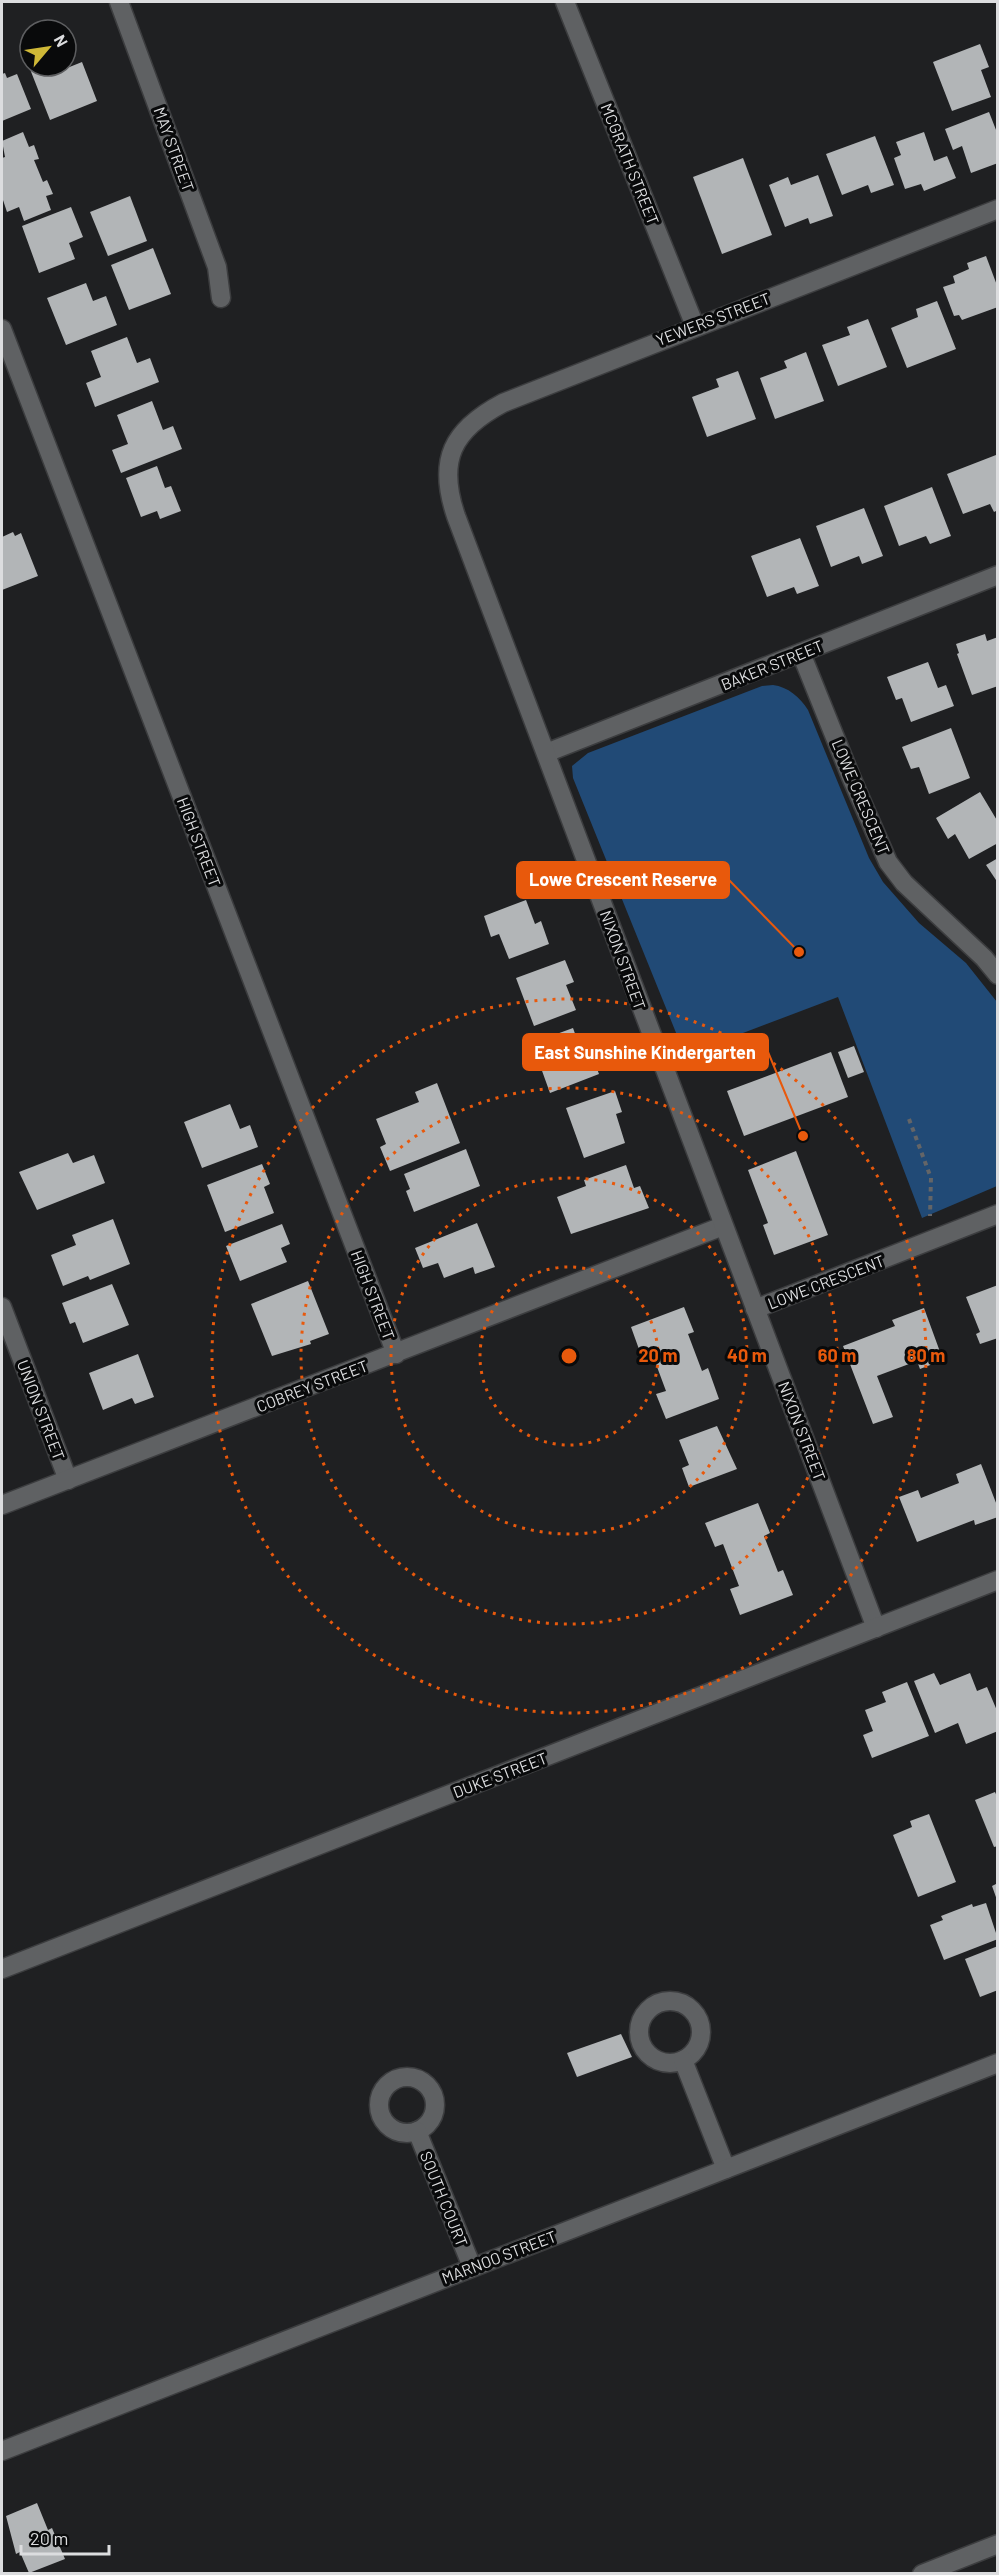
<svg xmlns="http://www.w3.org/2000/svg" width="999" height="2575" viewBox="0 0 999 2575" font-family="Barlow,sans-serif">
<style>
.green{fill:#214a76}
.building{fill:#b2b5b7}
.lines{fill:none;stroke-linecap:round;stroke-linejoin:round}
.minor-casing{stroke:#3c3d3f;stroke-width:21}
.tertiary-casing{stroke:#3c3d3f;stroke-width:21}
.path{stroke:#646567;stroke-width:4;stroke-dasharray:4.5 4.5;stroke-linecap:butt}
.minor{stroke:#5f6163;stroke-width:18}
.tertiary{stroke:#5f6163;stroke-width:18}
.ring{fill:none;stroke:#e8590c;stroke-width:3;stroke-dasharray:3 6}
.labels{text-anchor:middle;stroke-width:6;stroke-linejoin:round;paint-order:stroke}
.street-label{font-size:16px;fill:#dcdddf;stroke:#090a0b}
.centre{fill:#e8590c;stroke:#090a0b;stroke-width:3}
.ring-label{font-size:18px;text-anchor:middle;font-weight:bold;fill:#e8590c;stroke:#090a0b;stroke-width:6;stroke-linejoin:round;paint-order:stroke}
.leader{fill:none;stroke:#e8590c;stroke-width:2}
.callout-dot{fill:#e8590c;stroke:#090a0b;stroke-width:2}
.callout{fill:#e8590c;stroke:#e8590c;stroke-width:2}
.callout-label{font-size:18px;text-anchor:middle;font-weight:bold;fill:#fff}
</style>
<rect width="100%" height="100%" fill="#1f2022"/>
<path class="green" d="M773,685c15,2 27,12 35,25l61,148 14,24 36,41 47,40 31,39v184l-75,32 -84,-221 -153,58 -112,-277 -1,-12 16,-13 174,-67z"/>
<g class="building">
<polygon points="980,44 989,67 981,70 991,97 952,111 933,62"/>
<polygon points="82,62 97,101 50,120 28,64 30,63 30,66 55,66 57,72"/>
<polygon points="5,73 7,78 17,74 31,109 2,121 2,74"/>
<polygon points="989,112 998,135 998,163 971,173 962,146 953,150 945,129"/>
<polygon points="23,132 29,147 34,145 39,159 34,160 43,182 47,180 53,194 46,196 51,210 24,221 19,207 7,212 2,197 2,158 5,157 2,141"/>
<polygon points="924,132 934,161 947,156 956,178 924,191 921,184 905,189 894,158 901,155 896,142"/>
<polygon points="875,136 894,185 871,193 868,185 842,195 826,154"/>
<polygon points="743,158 772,235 722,254 693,177"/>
<polygon points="818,175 833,216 810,224 808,218 785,227 769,185 788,177 791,185"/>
<polygon points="130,196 147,241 108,256 90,212"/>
<polygon points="71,207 83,237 69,243 75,259 39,273 22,226"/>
<polygon points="153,248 171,294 129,310 111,265"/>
<polygon points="986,256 998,288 998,307 962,320 959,315 954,316 943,287 955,283 953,276 969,269 967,263"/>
<polygon points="86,283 93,301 106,296 117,325 66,345 47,298"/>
<polygon points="937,301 956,349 907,368 891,328 918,317 916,309"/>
<polygon points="868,319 887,367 838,386 822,345 850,335 847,327"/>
<polygon points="127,337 137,363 150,358 159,382 95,407 86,383 101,377 91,351"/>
<polygon points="806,352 824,401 775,419 760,378 787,368 784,361"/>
<polygon points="738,371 756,419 707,437 692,397 719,387 716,379"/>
<polygon points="152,401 163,430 173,426 182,449 121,473 112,450 128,444 117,415"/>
<polygon points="996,455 998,510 994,512 990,504 963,514 947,474"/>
<polygon points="157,466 165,488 171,486 181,511 160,519 157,511 141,517 126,478"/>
<polygon points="932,487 951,536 930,544 926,536 899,546 884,506"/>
<polygon points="864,508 883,556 862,564 859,556 831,567 816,526"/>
<polygon points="13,532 15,536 21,533 38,576 2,590 2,537"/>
<polygon points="800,538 819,586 797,594 794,587 767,597 751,556"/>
<polygon points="985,634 987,641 998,637 998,686 972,695 957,654 959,653 956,644"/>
<polygon points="928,662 938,688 946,685 954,706 911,722 902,698 896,700 887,677"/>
<polygon points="951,728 970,778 929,794 919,767 911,769 902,747"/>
<polygon points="980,792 998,822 998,843 969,859 955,834 948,839 936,818"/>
<polygon points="998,858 998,883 986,865"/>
<polygon points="526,900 535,924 541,921 549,944 509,959 499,934 491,937 484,916"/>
<polygon points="565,960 574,982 566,985 576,1010 534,1026 516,978"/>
<polygon points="573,1028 583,1056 591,1053 599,1074 550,1093 532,1043"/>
<polygon points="854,1046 864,1072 848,1078 838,1052"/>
<polygon points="831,1052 848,1097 744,1136 727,1091"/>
<polygon points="437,1083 460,1143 390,1171 380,1147 386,1144 376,1119 419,1102 415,1092"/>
<polygon points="615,1091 622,1112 616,1114 625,1143 584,1158 566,1108"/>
<polygon points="230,1104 240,1129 250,1125 258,1147 202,1168 184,1122"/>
<polygon points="466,1149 480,1186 414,1212 406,1191 410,1189 404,1174"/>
<polygon points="796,1151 828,1235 774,1255 763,1225 768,1223 748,1170"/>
<polygon points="68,1153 73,1163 94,1155 105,1183 37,1210 19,1172"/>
<polygon points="262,1164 270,1184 264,1187 274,1213 225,1232 207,1185"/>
<polygon points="626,1165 634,1188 640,1186 649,1208 571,1234 557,1197 586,1186 584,1180"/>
<polygon points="113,1219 130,1264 90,1280 88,1276 63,1286 51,1255 76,1245 72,1235"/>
<polygon points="477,1223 495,1267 475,1274 473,1267 444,1278 438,1263 423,1268 415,1248"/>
<polygon points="282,1224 290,1244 281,1248 287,1262 240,1281 226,1246"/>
<polygon points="308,1281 329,1334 310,1341 311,1344 272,1356 251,1304"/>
<polygon points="112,1284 129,1325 83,1343 75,1322 70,1324 62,1303"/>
<polygon points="998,1285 998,1338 980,1344 976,1334 980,1332 966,1297"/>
<polygon points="684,1307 694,1332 688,1334 702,1371 708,1368 719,1399 666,1419 656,1394 666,1391 650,1348 640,1352 631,1327"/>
<polygon points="924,1308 943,1360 920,1369 917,1361 877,1376 893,1417 873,1424 843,1346 895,1326 892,1320"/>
<polygon points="138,1354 154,1397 135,1404 132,1398 103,1410 89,1373"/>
<polygon points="717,1426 737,1469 689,1487 682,1468 689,1465 679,1440"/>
<polygon points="981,1464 998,1508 998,1517 975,1525 974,1520 917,1542 899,1497 918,1490 921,1498 959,1483 956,1474"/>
<polygon points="758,1503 770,1533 764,1536 778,1572 783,1570 793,1595 740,1615 730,1589 739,1586 723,1544 715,1547 705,1523"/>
<polygon points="934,1673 940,1685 970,1673 977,1691 987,1687 998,1713 998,1731 966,1744 958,1723 935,1733 914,1681"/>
<polygon points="907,1682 929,1736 872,1758 863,1735 873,1731 865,1710 886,1702 882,1692"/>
<polygon points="995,1792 998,1799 998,1846 994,1847 975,1800"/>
<polygon points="929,1814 956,1882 918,1897 893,1835 912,1827 910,1821"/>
<polygon points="998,1883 998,1900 997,1900 992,1886"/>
<polygon points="986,1903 998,1939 944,1960 930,1925 943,1920 941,1916 972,1904 973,1907"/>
<polygon points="998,1946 998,1990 980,1997 965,1959"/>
<polygon points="621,2034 632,2057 577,2077 567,2053"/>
<polygon points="37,2503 48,2530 52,2528 65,2559 29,2573 20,2552 16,2554 6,2516"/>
</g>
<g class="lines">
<defs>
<g id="minor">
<polyline points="119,2 217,267 221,298"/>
<polyline points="565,2 695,326"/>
<polyline points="2,329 396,1354"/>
<polyline points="801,653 851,777 888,862 904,883 984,958 998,975"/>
<polyline points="546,753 998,575"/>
<polyline points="2,1307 68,1480"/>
<polyline points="755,1309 998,1214"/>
<polyline points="2,1505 723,1226"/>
<path d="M876,1628l-420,-1112c-19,-56 -4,-86 47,-113l495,-194"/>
<circle cx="670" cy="2032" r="31"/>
<polyline points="683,2060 726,2169"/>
<circle cx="407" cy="2105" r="28"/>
<polyline points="417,2131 472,2267"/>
<polyline points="2,2451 998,2063"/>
<polyline points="922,2574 998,2544"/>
</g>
<polyline id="tertiary" points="2,1969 998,1580"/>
</defs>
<use href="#minor" class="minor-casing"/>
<use href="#tertiary" class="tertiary-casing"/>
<polyline class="path" points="909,1119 931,1178 930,1216"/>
<use href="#minor" class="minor"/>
<use href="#tertiary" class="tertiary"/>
</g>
<g class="ring">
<circle cx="569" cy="1356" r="89"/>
<circle cx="569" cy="1356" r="178"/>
<circle cx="569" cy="1356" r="268"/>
<circle cx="569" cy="1356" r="357"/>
</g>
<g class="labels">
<g class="street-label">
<text transform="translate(174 149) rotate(70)" y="6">MAY STREET</text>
<text transform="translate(630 164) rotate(68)" y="6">MCGRATH STREET</text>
<text transform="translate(713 319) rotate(-21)" y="6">YEWERS STREET</text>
<text transform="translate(772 665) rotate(-22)" y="6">BAKER STREET</text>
<text transform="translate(861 797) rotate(67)" y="6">LOWE CRESCENT</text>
<text transform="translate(199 842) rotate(69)" y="6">HIGH STREET</text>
<text transform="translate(623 960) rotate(70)" y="6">NIXON STREET</text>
<text transform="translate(826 1282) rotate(-21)" y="6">LOWE CRESCENT</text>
<text transform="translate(373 1295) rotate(69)" y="6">HIGH STREET</text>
<text transform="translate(312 1386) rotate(-21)" y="6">COBREY STREET</text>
<text transform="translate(41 1410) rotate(69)" y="6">UNION STREET</text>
<text transform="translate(802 1431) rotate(69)" y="6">NIXON STREET</text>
<text transform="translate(500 1775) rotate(-21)" y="6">DUKE STREET</text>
<text transform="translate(444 2199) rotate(68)" y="6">SOUTH COURT</text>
<text transform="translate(499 2257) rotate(-21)" y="6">MARNOO STREET</text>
</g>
</g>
<circle cx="569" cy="1356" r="9" class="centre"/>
<g class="ring-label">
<text x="658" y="1362">20 m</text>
<text x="747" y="1362">40 m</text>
<text x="837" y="1362">60 m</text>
<text x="926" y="1362">80 m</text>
</g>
<path class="leader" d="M799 952L729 880M803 1136L768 1052"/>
<g class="callout-dot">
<circle cx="799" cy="952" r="6"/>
<circle cx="803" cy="1136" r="6"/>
</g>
<g class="callout">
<rect x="517" y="862" width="212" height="36" rx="6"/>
<rect x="523" y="1034" width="245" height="36" rx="6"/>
</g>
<g class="callout-label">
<text x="623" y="886">Lowe Crescent Reserve</text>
<text x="645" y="1059">East Sunshine Kindergarten</text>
</g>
<rect width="999" height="2575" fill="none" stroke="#dcdddf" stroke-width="6"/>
<g transform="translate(48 48) rotate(61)"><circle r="28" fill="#090a0b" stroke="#5d5e60" stroke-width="1.5"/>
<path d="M0-4.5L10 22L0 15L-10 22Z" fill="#cfb837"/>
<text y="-9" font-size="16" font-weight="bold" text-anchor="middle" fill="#dcdddf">N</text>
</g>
<path d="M21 2545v9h88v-9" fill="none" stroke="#dcdddf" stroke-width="3"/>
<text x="30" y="2545" font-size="18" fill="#dcdddf" stroke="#090a0b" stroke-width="4.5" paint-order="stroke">20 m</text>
</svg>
